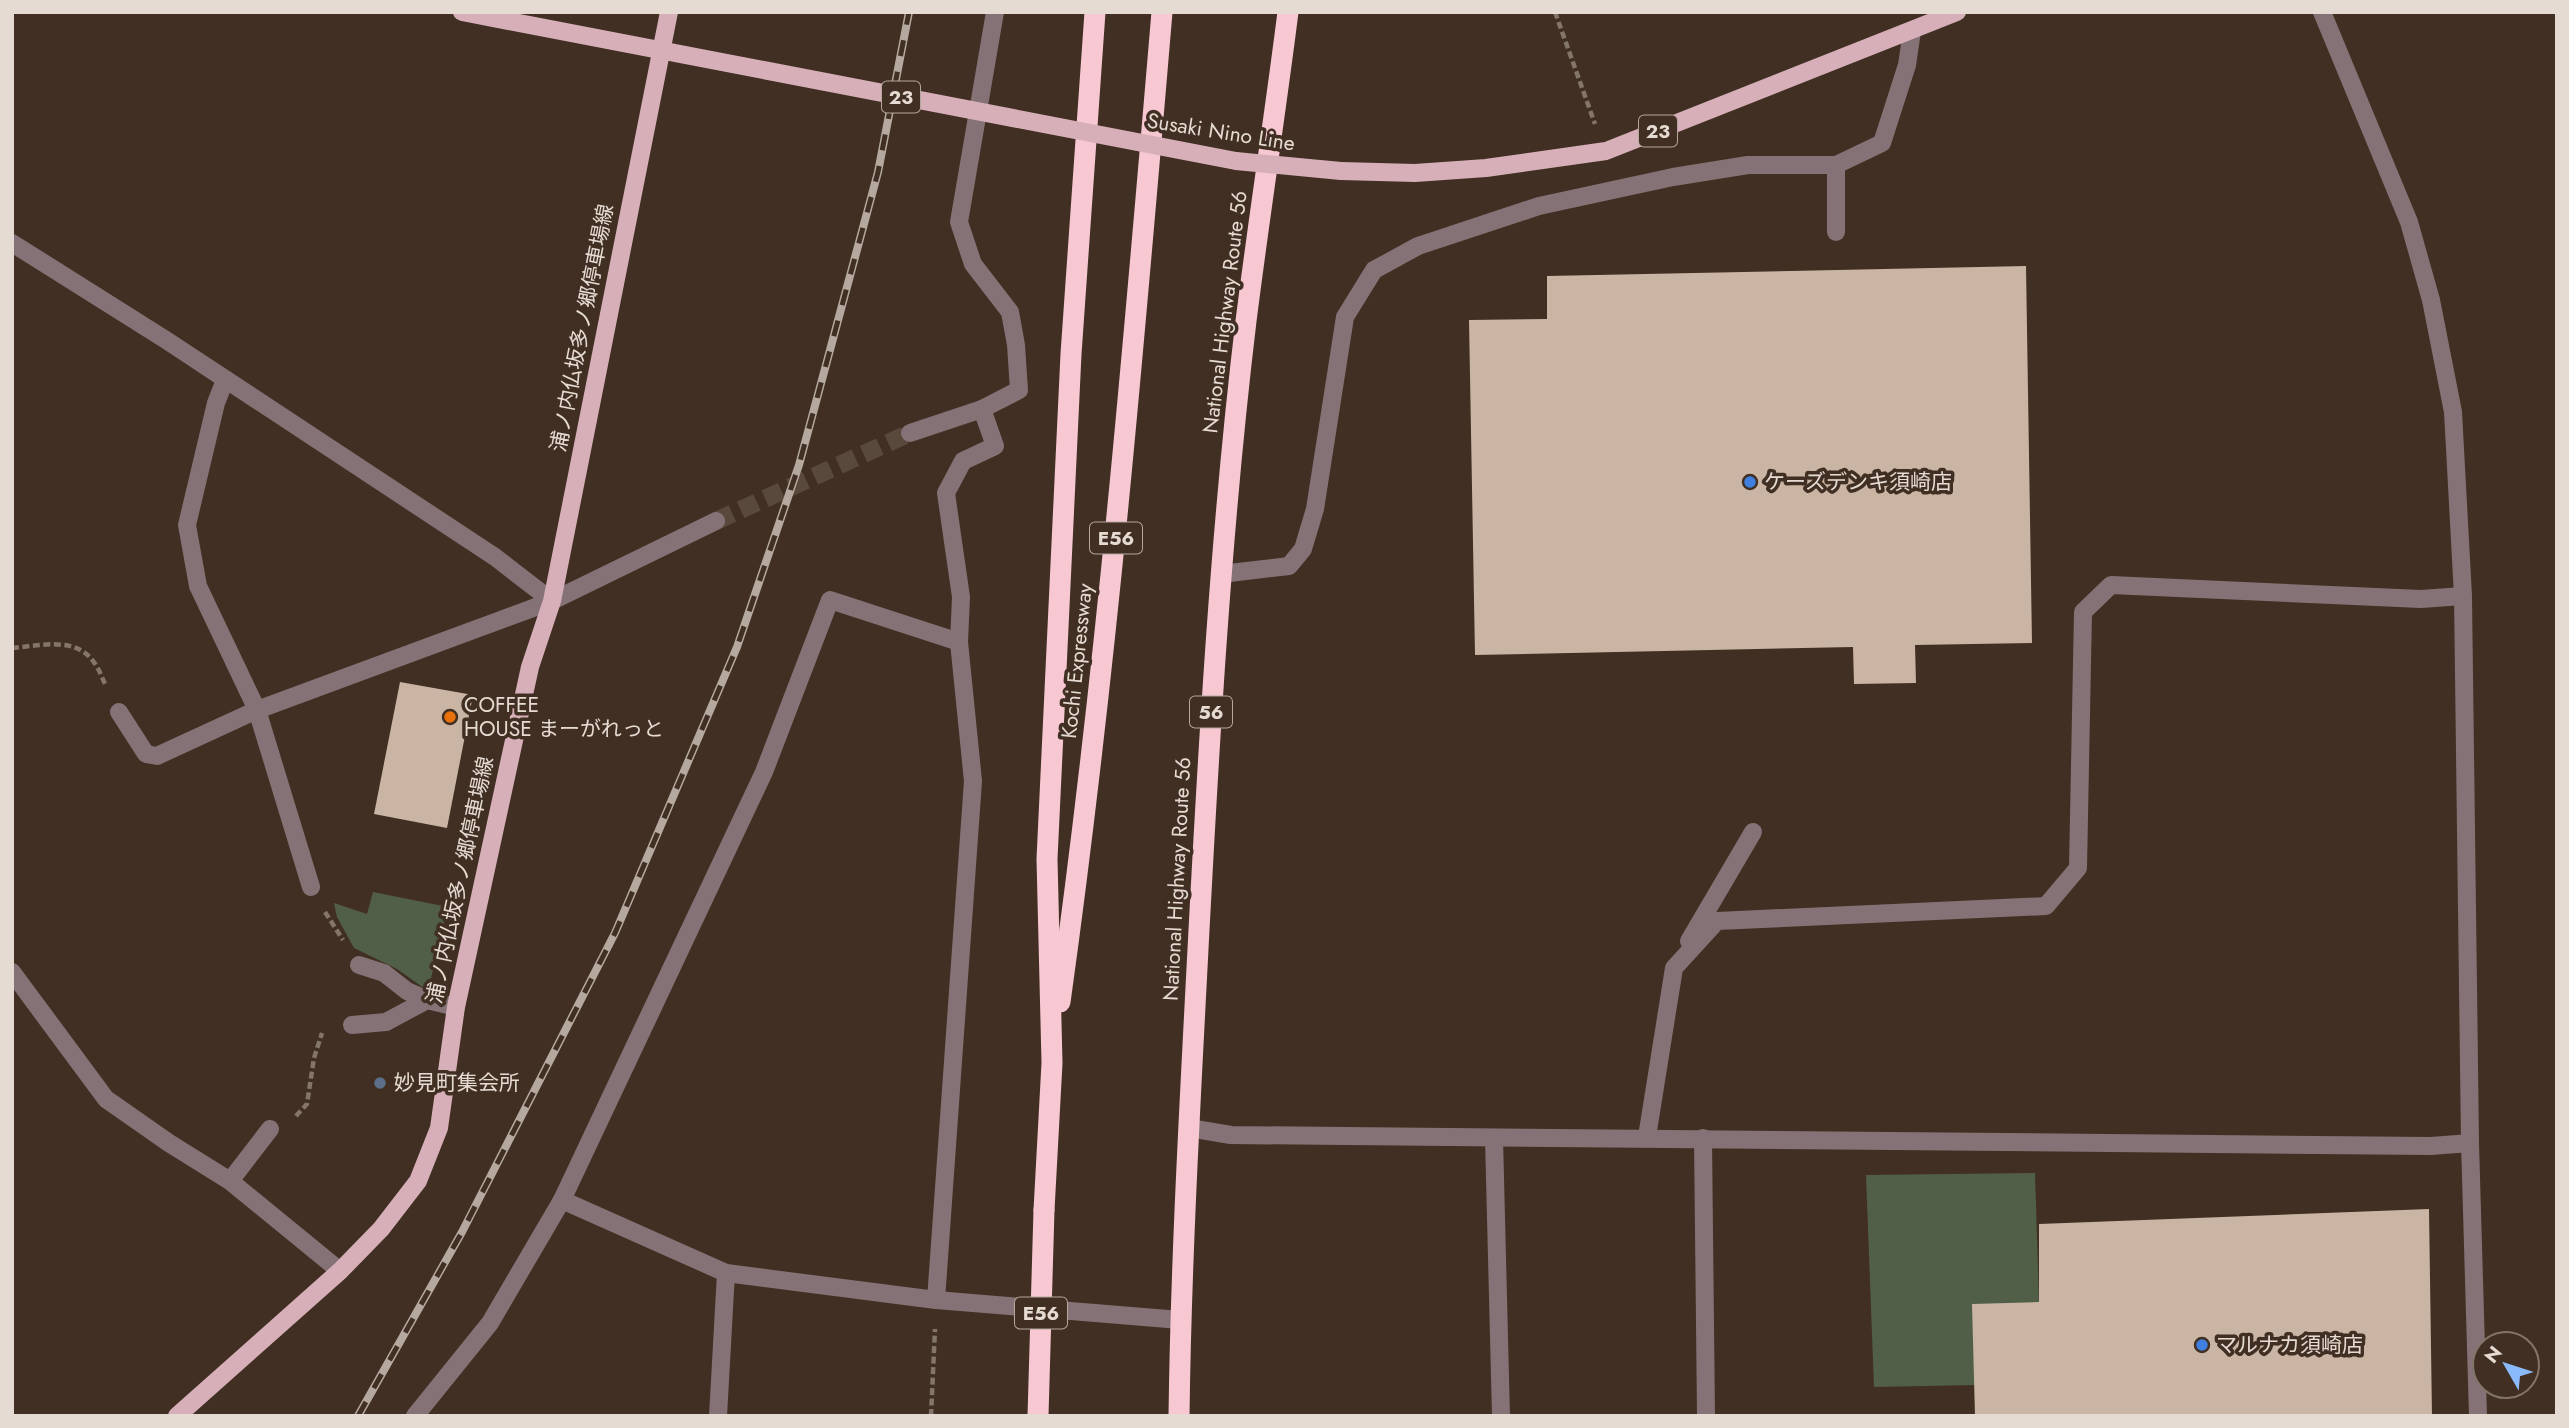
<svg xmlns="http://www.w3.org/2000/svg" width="2569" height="1428" viewBox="0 0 2569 1428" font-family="Jost,'Noto Sans JP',sans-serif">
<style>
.green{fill:#525f48}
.building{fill:#cab5a4}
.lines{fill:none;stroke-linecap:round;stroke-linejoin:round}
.minor-tunnel{stroke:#59493d;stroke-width:18;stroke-dasharray:18 9;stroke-linecap:butt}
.path{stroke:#84756a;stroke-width:4.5;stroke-dasharray:7 3.5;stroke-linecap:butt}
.minor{stroke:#857276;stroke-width:18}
.major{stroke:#d7afb8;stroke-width:18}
.highway{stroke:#f7c7d2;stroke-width:21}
.rail-casing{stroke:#b5a99f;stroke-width:8}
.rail{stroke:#402f22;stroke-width:5;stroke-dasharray:16;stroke-linecap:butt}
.major-bridge{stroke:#d7afb8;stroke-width:18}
.highway-bridge{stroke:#f7c7d2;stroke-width:21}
.shop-dot{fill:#3f7fe0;stroke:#402f22;stroke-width:2.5}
.food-dot{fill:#e8710a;stroke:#402f22;stroke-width:2.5}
.service-dot{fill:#5c6f8a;stroke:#402f22;stroke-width:2.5}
.labels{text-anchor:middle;stroke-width:7;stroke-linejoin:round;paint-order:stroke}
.shield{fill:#402f22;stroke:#b4a79e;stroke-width:2}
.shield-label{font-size:19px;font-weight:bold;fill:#e6dbd3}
.street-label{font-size:21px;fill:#e6dbd3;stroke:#402f22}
.poi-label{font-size:21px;fill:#e6dbd3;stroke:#402f22;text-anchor:start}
</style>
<rect width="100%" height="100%" fill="#402f22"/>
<g class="green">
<polygon points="373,892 448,907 428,991 397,969 354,948 337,917 334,903 367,914"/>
<polygon points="2035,1173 2039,1302 1975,1385 1874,1387 1866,1175"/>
</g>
<g class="building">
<polygon points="2026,266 2032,643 1915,645 1916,683 1854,684 1853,647 1475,655 1469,320 1547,319 1547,276"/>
<polygon points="400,682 473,695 447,828 374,814"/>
<polygon points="2429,1209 2432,1416 1975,1416 1972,1304 2039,1302 2039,1224"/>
</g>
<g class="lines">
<polyline class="minor-tunnel" points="716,521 910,433"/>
<g class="path">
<polyline points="1555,12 1595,124"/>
<path d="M12,648c26,-2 63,-12 81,13 6,7 9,17 13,25"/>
<polyline points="325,912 343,940"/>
<polyline points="296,1116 307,1104 314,1058 322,1033"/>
<polyline points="931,1416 935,1329"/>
</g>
<g class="minor">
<polyline points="2322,12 2409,222 2431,300 2453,412 2463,596 2470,1143 2478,1416"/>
<polyline points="1836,232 1836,165"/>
<polyline points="12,243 166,340 495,557 552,601"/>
<polyline points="225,380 216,403 187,525 198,586 257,710 552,601 716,521"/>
<polyline points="982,409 1019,390 1016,345 1010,312 973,264 959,222 995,12"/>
<polyline points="910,433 982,409 995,446 963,461 946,493 961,597 959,642 973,781 936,1300"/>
<polyline points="1221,574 1289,566 1303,549 1315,509 1345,317 1374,270 1418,246 1539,206 1673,177 1748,165 1836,165 1882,143 1907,65 1912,31"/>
<polyline points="119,712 146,754 157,756 257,710 311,887"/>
<polyline points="1689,941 1753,832"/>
<polyline points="359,965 384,973 407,991 427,1000"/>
<polyline points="12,972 106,1099 169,1143 230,1181 340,1271"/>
<polyline points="352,1025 386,1022 427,1000 456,1007"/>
<polyline points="1189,1128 1231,1135 2431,1146 2470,1143"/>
<polyline points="1647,1137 1674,968 1717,921 2046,906 2078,868 2083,612 2111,585 2421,599 2463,596"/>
<polyline points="1494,1138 1501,1416"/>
<polyline points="1703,1138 1706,1416"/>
<polyline points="230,1181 270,1129"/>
<polyline points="562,1200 726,1273 936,1300 1180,1320"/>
<polyline points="415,1416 490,1323 562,1200 764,772 830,600 959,642"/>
<polyline points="718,1416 726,1273"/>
</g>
<g class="major">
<polyline points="1341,171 1415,173 1486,168 1606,151 1957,12"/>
<polyline points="177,1416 340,1271 381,1229 418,1181 439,1128 456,1007 530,667 552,601 669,12"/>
</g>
<g class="highway">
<path d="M1060,1002c46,-329 74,-659 102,-990"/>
<polyline points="1044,1210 1052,1063 1047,859 1071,354 1095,12"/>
<path d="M1179,1416c2,-156 11,-312 19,-467 11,-210 23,-420 48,-628 13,-103 29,-206 42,-309"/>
</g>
<defs>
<polyline id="rail" points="358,1416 462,1232 615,933 737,647 799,465 878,172 909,12"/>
</defs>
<use href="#rail" class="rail-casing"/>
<use href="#rail" class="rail"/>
<polyline class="major-bridge" points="462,12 1236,161 1341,171"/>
<polyline class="highway-bridge" points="1038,1416 1044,1210"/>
</g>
<g class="shop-dot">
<circle cx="1750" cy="482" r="7"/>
<circle cx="2202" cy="1345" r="7"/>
</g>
<circle class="food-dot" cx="450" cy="717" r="7"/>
<circle class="service-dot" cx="380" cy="1083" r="7"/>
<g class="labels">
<g class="shield">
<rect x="882" y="81.5" width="38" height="31" rx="5"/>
<rect x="1639" y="115.5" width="38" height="31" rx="5"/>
<rect x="1090" y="522.5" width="52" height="31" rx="5"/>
<rect x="1190" y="696.5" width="42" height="31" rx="5"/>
<rect x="1015" y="1297.5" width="52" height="31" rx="5"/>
</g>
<g class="shield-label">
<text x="901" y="104">23</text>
<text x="1658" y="138">23</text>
<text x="1116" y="545">E56</text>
<text x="1211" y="719">56</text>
<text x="1041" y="1320">E56</text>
</g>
<g class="street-label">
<text transform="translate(1221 132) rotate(9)" y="7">Susaki Nino Line</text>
<text transform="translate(1225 312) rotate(-83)" y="7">National Highway Route 56</text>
<text transform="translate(582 328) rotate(-79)" y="7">浦ノ内仏坂多ノ郷停車場線</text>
<text transform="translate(1077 661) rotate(-84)" y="7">Kochi Expressway</text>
<text transform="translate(1177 879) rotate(-87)" y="7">National Highway Route 56</text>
<text transform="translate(460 880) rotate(-78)" y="7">浦ノ内仏坂多ノ郷停車場線</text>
</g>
<g class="poi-label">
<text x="1764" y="489">ケーズデンキ須崎店</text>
<text x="464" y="712">COFFEE<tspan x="464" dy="24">HOUSE まーがれっと</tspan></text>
<text x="394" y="1090">妙見町集会所</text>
<text x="2216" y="1352">マルナカ須崎店</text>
</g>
</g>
<rect width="2569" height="1428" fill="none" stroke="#e6dbd3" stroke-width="28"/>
<g transform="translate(2506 1365) rotate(309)"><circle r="33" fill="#402f22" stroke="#827469" stroke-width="2"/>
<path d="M0-5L12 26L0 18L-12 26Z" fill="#8bbafc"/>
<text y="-10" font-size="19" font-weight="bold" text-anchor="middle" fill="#e6dbd3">N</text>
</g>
</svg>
